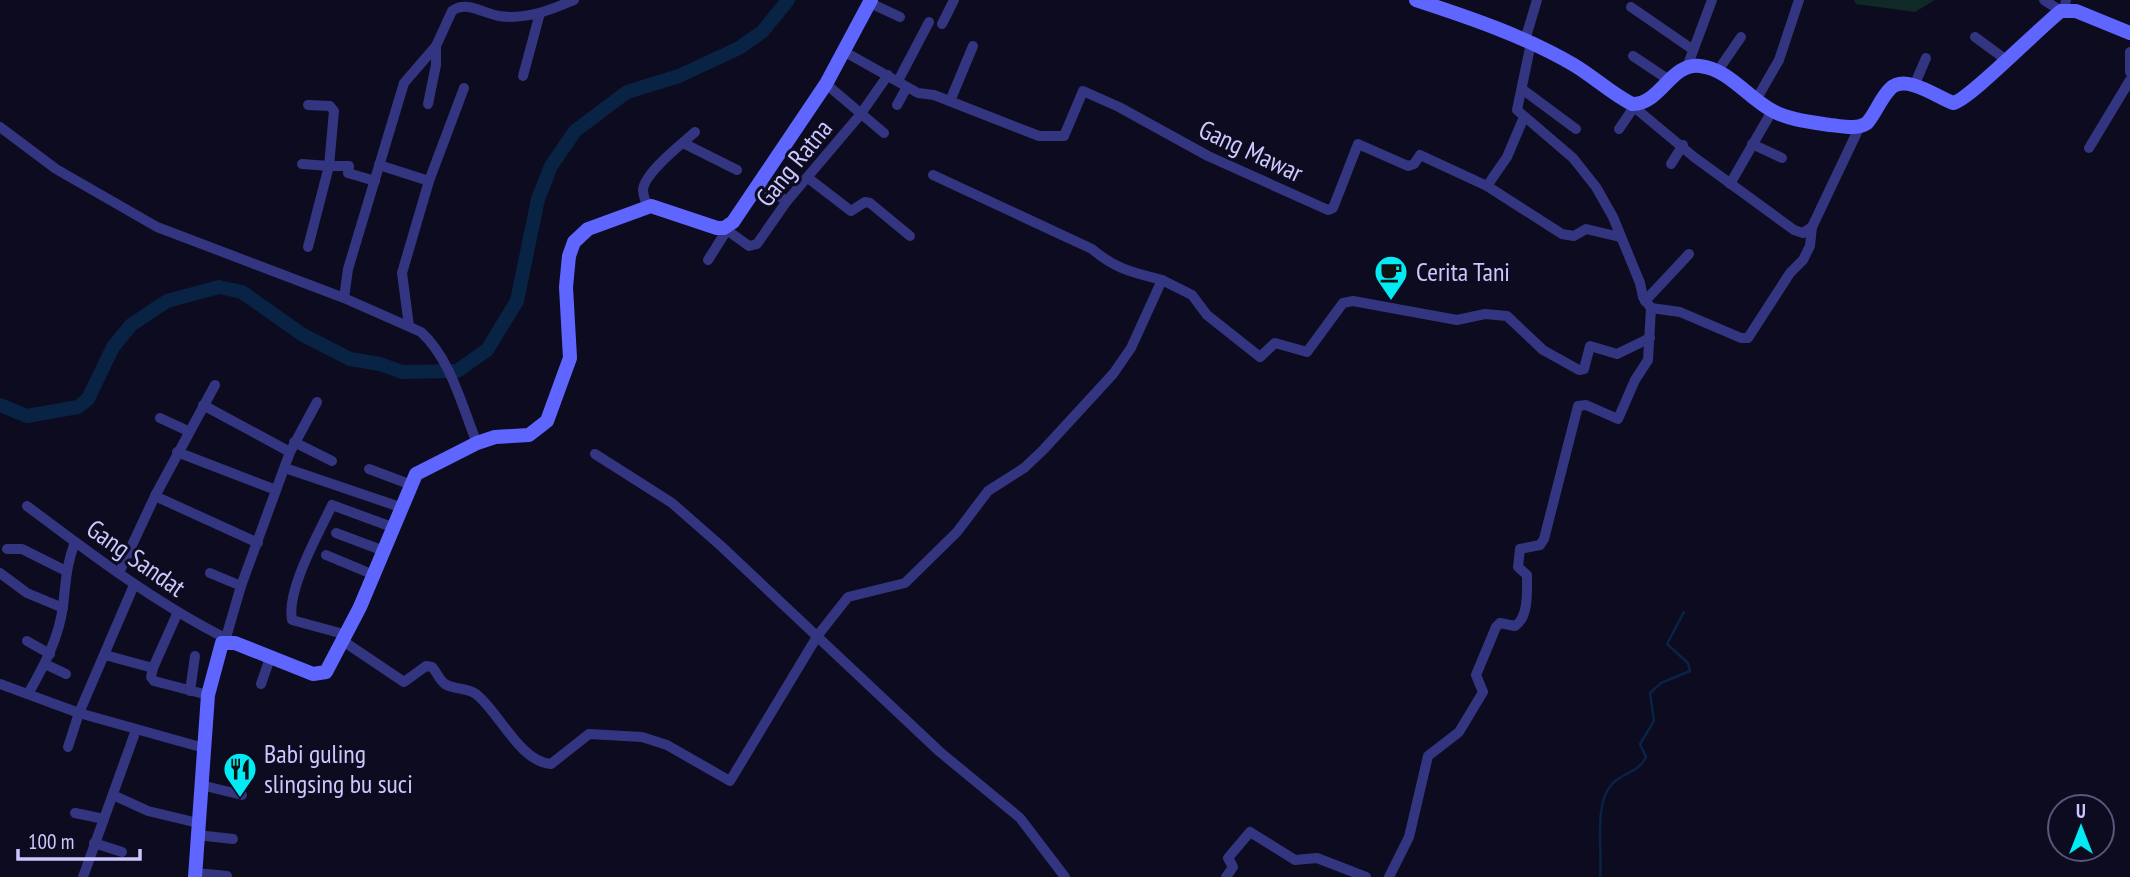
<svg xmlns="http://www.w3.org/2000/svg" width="2130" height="877" viewBox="0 0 2130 877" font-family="'PT Sans Narrow',sans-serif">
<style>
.green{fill:#0e2926}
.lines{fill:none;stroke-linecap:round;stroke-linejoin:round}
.stream{stroke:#092344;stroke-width:2.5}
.river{stroke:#092344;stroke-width:14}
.street{stroke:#333581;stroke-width:10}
.secondary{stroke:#5f66ff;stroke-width:14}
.labels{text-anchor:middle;stroke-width:6;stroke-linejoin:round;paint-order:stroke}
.street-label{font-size:26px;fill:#cbc8ff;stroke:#0d0b1f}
.poi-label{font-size:26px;fill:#cbc8ff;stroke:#0d0b1f;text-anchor:start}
</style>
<rect width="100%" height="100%" fill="#0d0b1f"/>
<polygon class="green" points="1854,0 1935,0 1915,12 1856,4"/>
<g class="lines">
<path class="stream" d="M1600,877c3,-25 -7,-73 12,-93 12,-12 26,-11 34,-27l-6,-13 14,-23 -4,-28 11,-10 29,-12 -2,-8 -21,-19 17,-32"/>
<polyline class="river" points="0,405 27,416 78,407 88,399 113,347 131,325 167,301 219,287 242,292 303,335 350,359 380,364 402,372 457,371 487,350 517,301 538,199 551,166 575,131 627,92 679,76 739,48 762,32 788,0"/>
<g class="street">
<polyline points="2044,0 2061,11"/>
<polyline points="870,3 900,17"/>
<polyline points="1631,7 1692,49"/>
<polyline points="2064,11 2066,0"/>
<polyline points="942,24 954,0"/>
<polyline points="1975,37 2005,59"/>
<polyline points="1525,40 1537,0"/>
<polyline points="845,52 918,93 934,95 1039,136 1064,136 1083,91 1119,107 1208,156 1328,210 1333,208 1358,144 1408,166 1414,164 1420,155 1487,186 1562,234 1574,236 1586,229 1620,237"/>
<polyline points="2130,52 2130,72"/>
<polyline points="1633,56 1669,80"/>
<polyline points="1687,67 1712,0"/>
<polyline points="1717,72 1741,37"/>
<polyline points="523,76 540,13"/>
<polyline points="898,81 929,22"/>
<polyline points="826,84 884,133"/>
<polyline points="1914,86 1926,58"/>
<polyline points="1522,89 1576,129"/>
<polyline points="1756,100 1779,60 1799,0"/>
<polyline points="950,101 973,46"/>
<polyline points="428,104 436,65 436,46"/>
<polyline points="897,105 907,87"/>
<polyline points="1634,107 1694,157 1794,230 1803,233 1812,227"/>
<polyline points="0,127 56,169 157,227 344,298"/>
<polyline points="1619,129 1636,104"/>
<polyline points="683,143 737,170"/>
<polyline points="1752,144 1782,158"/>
<polyline points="2089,148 2130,80"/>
<polyline points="302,164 329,166 334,111 330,106 308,105"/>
<polyline points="1671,164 1683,145"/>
<polyline points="379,165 429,181"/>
<path d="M933,175l159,74c25,21 40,23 70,31"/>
<polyline points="808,178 851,211 865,202 870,203 910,236"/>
<polyline points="758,184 787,201"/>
<polyline points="1730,184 1772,111"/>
<polyline points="1487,186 1507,157 1524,117"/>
<path d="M647,207c-1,-5 -4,-12 -4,-17 1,-17 40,-47 52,-58"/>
<polyline points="724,228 749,246 757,244 787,201 860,115 888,75"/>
<polyline points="308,247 329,166 349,166 348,173 375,181"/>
<polyline points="708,260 727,230"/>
<polyline points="1645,301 1689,254"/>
<polyline points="1651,308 1680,312 1741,338 1748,338 1790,273 1803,260 1810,246 1812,227 1860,126"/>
<polyline points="409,326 402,273 429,181 464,88"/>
<polyline points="203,405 290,452"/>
<polyline points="160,418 188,431"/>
<polyline points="294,442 332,461"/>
<path d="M477,443c-15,-36 -26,-84 -56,-111l-77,-34 4,-29 56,-186 32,-37 16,-35c15,-11 32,3 47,5 26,4 52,-6 75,-16"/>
<polyline points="177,452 276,490"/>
<polyline points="595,454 672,503 721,546 940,752 1020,818 1065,877"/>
<polyline points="285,468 400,507"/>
<polyline points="369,469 409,484"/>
<polyline points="155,496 258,543"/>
<path d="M27,506c64,48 127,96 198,132"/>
<polyline points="336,533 384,551"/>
<polyline points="7,549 22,549 64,570"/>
<polyline points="326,555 374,575"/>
<polyline points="0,573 27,593 63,608"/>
<polyline points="119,573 155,496 215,385"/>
<polyline points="210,573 241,586"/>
<path d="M347,635l-55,-15c-6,-30 27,-87 40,-115l60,22"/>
<polyline points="27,641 50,654"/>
<polyline points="225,641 241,586 290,452 317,402"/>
<path d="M343,641l61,41 22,-16 6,1c5,5 7,13 13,17 9,6 22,3 31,10 23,18 44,68 75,70l38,-30 53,3 25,8 63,36 88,-146 30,-38 57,-14 52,-51 31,-41 36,-23 20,-19 69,-75 18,-26 31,-68 30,15 15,20 53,42 15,-14 32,9 36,-49 10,-2 104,19 28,-6 22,2 36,34 36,20 5,-1 6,-23 27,8 33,-16"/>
<polyline points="105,655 153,668 177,614"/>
<polyline points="45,664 66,674"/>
<polyline points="153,668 151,677 154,681 208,695"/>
<polyline points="0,684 79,713 204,748"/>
<polyline points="261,684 270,658"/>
<polyline points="190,691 195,656"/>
<path d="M28,694c16,-28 31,-56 35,-88 3,-25 3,-40 12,-64"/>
<polyline points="68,747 79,713 134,585"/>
<polyline points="201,785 242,795"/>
<polyline points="113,795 148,811 198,823"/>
<polyline points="75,813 104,819"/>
<polyline points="197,835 233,839"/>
<polyline points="94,843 122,852"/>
<polyline points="196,873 227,876"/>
<polyline points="83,877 136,730"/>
<polyline points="1226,877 1233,867 1228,858 1250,832 1295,860 1317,858 1366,877"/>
<path d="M1389,877l20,-40 19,-81 31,-24 24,-40 -7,-17 20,-48 4,-4 15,3c14,-9 12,-36 12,-51l-9,-8 2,-18 20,-4 4,-6 34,-133 8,-1 32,14 17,-39 13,-20 3,-52 -8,-11 -3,-14 -27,-66 -17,-30 -23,-29 -56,-48 14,-67"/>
</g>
<g class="secondary">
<path d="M1416,0c55,18 108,36 158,65 20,12 38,29 58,39 28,1 39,-42 68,-38 29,3 49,33 73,45 17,9 38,11 57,14 12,1 27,5 37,-2 9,-10 13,-24 23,-34 15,-16 47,8 63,14 15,-2 88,-77 108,-92h15l54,22"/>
<polyline points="195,877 208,695 222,643 235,643 313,674 326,672 360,607 416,474 477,443 495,437 529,435 547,421 570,358 566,287 569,256 574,242 588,229 651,206 717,228 724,228 733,222 826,84 871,0"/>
</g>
</g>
<defs>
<symbol id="cafe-pin" viewBox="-11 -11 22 30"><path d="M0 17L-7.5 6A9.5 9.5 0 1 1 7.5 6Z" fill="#00ebf3" stroke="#0d0b1f"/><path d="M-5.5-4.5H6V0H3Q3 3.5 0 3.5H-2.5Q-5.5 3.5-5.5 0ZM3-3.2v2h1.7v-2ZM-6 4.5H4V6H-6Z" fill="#111"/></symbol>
<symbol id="restaurant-pin" viewBox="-11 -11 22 30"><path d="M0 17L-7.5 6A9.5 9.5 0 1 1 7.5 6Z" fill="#00ebf3" stroke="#0d0b1f"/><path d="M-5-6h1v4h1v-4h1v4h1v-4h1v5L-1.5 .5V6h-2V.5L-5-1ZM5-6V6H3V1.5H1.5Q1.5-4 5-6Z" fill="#111"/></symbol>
</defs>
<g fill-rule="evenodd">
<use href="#cafe-pin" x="1372" y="253" width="38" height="52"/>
<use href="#restaurant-pin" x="221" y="750" width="38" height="52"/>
</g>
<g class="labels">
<g class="street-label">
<text transform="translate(1251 151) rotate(25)" y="9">Gang Mawar</text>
<text transform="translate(794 163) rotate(-51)" y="9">Gang Ratna</text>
<text transform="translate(136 558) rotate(35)" y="9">Gang Sandat</text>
</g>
<g class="poi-label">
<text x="1416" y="281">Cerita Tani</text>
<text x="264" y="763">Babi guling<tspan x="264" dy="30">slingsing bu suci</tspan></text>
</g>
</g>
<g transform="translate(2081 828)"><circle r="33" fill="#0d0b1f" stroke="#595779" stroke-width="2"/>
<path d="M0-5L12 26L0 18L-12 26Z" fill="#00ebf3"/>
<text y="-10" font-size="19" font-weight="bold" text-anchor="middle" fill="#cbc8ff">U</text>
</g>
<path d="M18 849v10h122v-10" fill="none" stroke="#cbc8ff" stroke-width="3.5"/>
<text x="28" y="849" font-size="21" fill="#cbc8ff" stroke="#0d0b1f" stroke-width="5" paint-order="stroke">100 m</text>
</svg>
